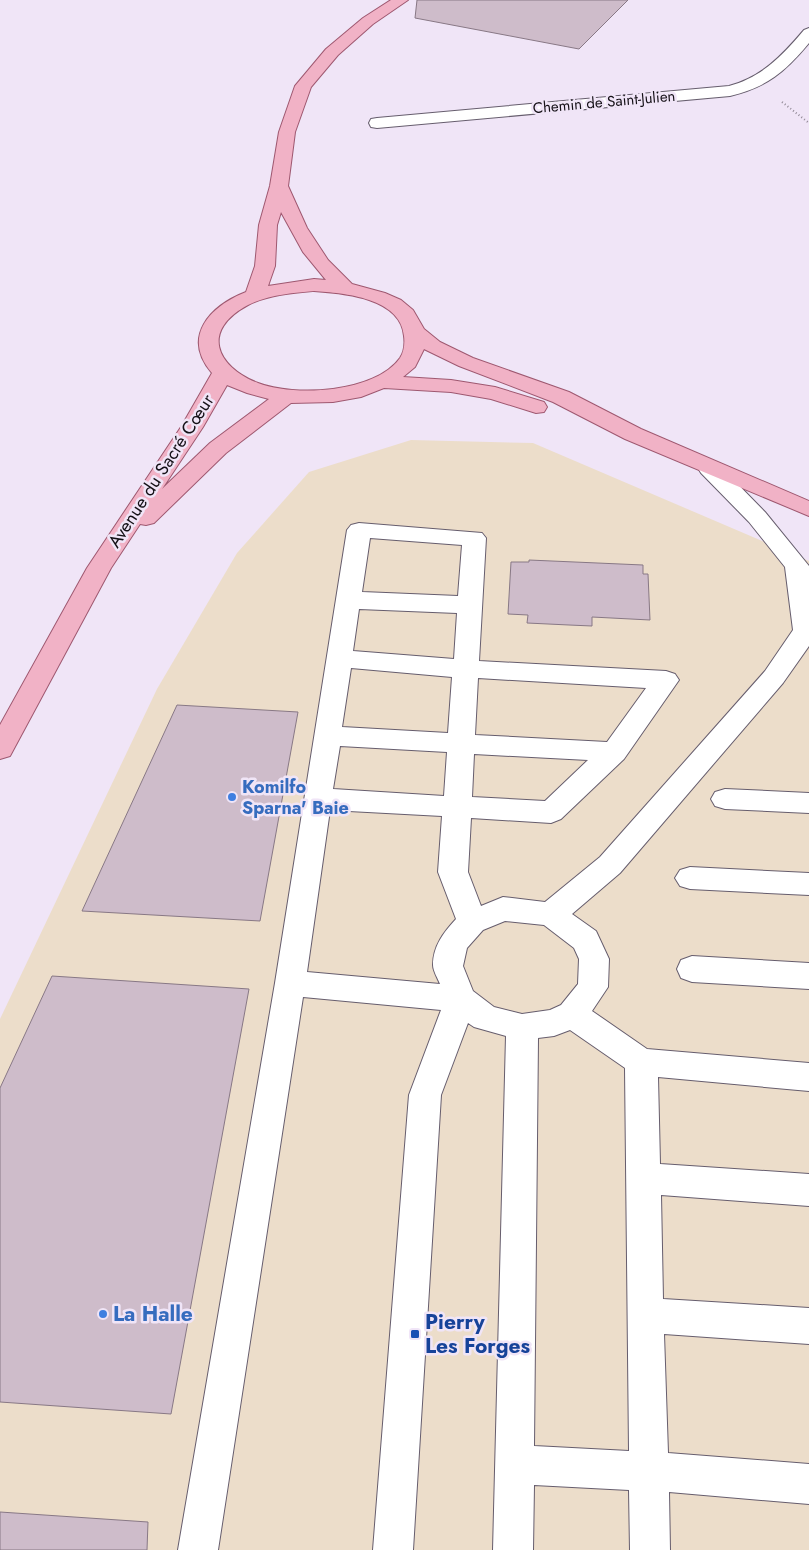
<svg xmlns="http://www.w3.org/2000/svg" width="809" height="1550" viewBox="0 0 809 1550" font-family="Jost,sans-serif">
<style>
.commercial{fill:#ecddca}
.building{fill:#cebcca;stroke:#887885}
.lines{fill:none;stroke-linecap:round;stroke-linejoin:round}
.minor-casing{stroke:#665d6d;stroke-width:2}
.major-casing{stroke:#9e5870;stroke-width:2}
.path{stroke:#928a97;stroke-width:2;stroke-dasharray:1 2.5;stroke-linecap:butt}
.minor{fill:#fff;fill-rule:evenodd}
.major{fill:#f1b2c6;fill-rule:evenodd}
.shop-dot{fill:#3f7fe0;stroke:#f0e5f7;stroke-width:2}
.transit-dot{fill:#1a4fb4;stroke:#f0e5f7;stroke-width:2}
.labels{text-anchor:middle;stroke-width:5;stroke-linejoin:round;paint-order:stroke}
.far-street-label{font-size:15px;fill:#141016;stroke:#f0e5f7}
.street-label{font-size:18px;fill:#141016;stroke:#f0e5f7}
.shop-label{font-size:18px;font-weight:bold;fill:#366cbe;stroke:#f0e5f7;text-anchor:start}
.near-shop-label{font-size:21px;font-weight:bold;fill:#366cbe;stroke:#f0e5f7;text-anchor:start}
.near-transit-label{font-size:21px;font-weight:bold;fill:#164399;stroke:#f0e5f7;text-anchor:start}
</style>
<rect width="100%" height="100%" fill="#f0e5f7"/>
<polygon class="commercial" points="411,440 533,443 809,561 809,1550 0,1550 0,1019 157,689 237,553 309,472"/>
<g class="building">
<polygon points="417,0 628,0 579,49 415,18"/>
<polygon points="529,560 643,565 643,574 648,574 650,620 592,617 592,626 569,625 527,623 528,615 508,614 511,562 529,562"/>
<polygon points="177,705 298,712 260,921 82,911"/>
<polygon points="52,976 249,989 171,1414 0,1402 0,1088"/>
<polygon points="0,1512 148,1522 147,1550 0,1550"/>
</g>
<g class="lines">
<defs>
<g id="minor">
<path d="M809,28v15c-24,29 -42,44 -79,53l-353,32 -6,-1 -2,-4 2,-4 6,-1 352,-32c33,-9 53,-30 75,-56z"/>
<path d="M709,461l8,2 48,49 44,54v80l-26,37 -163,190 -48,41 24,17 13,28 -1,28 -16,24 55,38 162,14v28l-151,-14 2,87 149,10v32l-148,-11 2,104 146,9v36l-145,-10 4,119 141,11v40l-140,-12 1,58h-40l-1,-60 -95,-5 -1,65h-40l13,-514 -32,-9 -6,-4 -27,72 -28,455h-40l36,-455 32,-85 -138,-13 -85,553h-40l97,-567 72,-453 4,-5 8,-2 123,10 4,5 -7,123 187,10 9,3 4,6 -55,79 -63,60 -10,4 -80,-5 -3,54 13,34 22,-9 42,5 55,-45 165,-186 28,-41 -8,-63 -36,-45 -48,-49 -3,-5 3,-5zM370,538l92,7 -4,51 -96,-4zM359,609l98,4 -3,46 -101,-8zM351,668l101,9 -4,56 -106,-6zM478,678l168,10 -39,54 -132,-7zM340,746l107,6 -3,44 -111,-7zM474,754l114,6 -43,41 -73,-4zM330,810l112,6 -4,56 18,47c-12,13 -23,27 -23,46 0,6 5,14 7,19l-133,-12zM505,921l39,4 30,23 5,11 -1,25 -17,21 -11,5 -28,4 -28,-7 -21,-16 -10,-25 4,-18 16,-18zM570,1030l55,38 4,383 -95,-5 4,-408 16,-2z"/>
<polygon points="725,789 809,793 809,813 725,809 715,806 711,799 715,792"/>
<polygon points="690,867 809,873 809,895 690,889 680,886 675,878 680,870"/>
<polygon points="692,956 809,963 809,989 692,982 681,978 677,969 681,960"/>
</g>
<path id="major" d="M391,0h17l-35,24 -35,31 -27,32 -16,45 -7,54 19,42 21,32 24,24 33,9 16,7 12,10 11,19 16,13 33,16 96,34 72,37 168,72v15l-184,-77 -72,-37 -94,-36 -35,-17 -9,18 -12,10 48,3 44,7 49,15 3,5 -3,5 -8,1 -45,-14 -40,-7 -67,-4 -23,9 -28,5 -42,1 -65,50 -72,70 -8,2 -6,-1 -29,44 -101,188 -10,3v-34l87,-157 94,-141 31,-54c-31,-36 -2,-67 34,-81l9,-26 4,-41 11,-39 9,-54 16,-46 31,-37 37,-31zM281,212l22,40 23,28 -12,-1 -46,7 7,-20 2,-41zM314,291c30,2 87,7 90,45 1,7 0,16 -4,22 -25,35 -106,39 -142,25 -43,-17 -57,-53 -10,-78 20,-10 44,-12 66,-14zM227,385l20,8 22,6 -59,44 -48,46 41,-62z"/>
</defs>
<use href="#minor" class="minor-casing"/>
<use href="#major" class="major-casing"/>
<polyline class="path" points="782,102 809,123"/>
<use href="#minor" class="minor"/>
<use href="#major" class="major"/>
</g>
<g class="shop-dot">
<circle cx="232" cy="797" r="5"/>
<circle cx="103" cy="1314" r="5"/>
</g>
<rect class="transit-dot" x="410" y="1329" width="10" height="10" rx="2.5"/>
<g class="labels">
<g class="far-street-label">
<text transform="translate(604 102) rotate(-5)" y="5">Chemin de Saint-Julien</text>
</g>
<g class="street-label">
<text transform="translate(161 471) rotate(-57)" y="6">Avenue du Sacré Cœur</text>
</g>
<g class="shop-label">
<text x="242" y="793">Komilfo<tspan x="242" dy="21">Sparna' Baie</tspan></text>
</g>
<g class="near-shop-label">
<text x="113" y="1321">La Halle</text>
</g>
<g class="near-transit-label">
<text x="425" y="1329">Pierry<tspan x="425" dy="24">Les Forges</tspan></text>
</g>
</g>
</svg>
